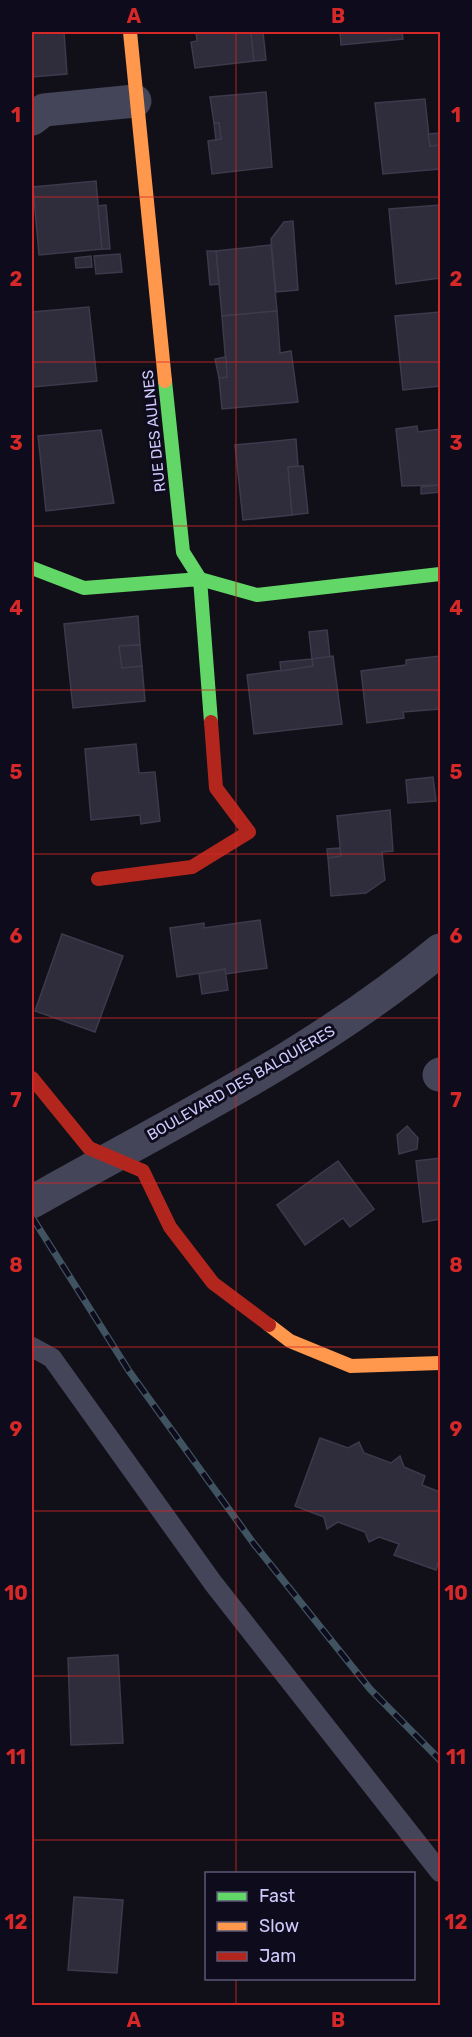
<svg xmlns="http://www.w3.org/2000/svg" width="472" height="2037" viewBox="0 0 472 2037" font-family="Rubik,sans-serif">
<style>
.building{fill:#2f2c3b;stroke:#3c3a4c;stroke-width:1.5}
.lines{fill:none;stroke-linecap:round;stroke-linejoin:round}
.lane{stroke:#454559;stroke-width:20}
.street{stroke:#454559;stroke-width:33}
.fast{stroke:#63d668;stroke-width:14}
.slow{stroke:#ff974d;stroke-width:14}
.jam{stroke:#b3261e;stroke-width:14}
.rail-casing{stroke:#3f5360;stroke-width:7}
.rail{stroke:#0e0c1c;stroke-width:4.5;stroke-dasharray:14;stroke-linecap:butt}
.grid{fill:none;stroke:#d62828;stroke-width:1.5;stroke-opacity:0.55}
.labels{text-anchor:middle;stroke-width:6;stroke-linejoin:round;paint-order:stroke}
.street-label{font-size:15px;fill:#cecafc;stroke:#0e0c1c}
.neatline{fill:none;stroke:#d62828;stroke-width:2}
.grid-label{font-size:20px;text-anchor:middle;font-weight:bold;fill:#d62828}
</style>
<rect width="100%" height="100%" fill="#111018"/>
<g class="building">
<polygon points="32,32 64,32 67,74 32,77"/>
<polygon points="196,32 251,32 254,61 195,68 191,42 197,41"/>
<polygon points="251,32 263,32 266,60 254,61"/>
<polygon points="340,32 402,32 403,39 341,45"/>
<polygon points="266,92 272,167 212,174 208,141 221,139 219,123 214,123 210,97"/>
<polygon points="425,99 430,146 440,145 440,169 383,174 375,103"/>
<polygon points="214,123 219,123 221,139 216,140"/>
<polygon points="440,133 440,145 430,146 428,134"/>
<polygon points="96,181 102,249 39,255 33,187"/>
<polygon points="106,205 110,249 102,249 98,206"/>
<polygon points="440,205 440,278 396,284 389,209"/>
<polygon points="293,221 298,290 276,292 271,239 284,222"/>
<polygon points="271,245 277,311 222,316 216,251"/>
<polygon points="207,251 216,251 219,284 210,285"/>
<polygon points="120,254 122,272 96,274 94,256"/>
<polygon points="91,256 92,267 76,268 75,258"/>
<polygon points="89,307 97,381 33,387 32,312"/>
<polygon points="277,311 280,353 291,351 298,402 222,409 219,378 227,377 222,316"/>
<polygon points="440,312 440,386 403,390 395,316"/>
<polygon points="226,357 227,377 219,378 215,359"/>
<polygon points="417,426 418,432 440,429 440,485 402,486 396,429"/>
<polygon points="101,430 114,503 46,511 38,436"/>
<polygon points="296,439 298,466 288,467 292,515 243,520 235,445"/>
<polygon points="303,466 308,513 292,515 288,467"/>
<polygon points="440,485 440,492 421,494 421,487"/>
<polygon points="138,616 140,645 119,646 122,668 142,666 145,701 73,708 64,624"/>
<polygon points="327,630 330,657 312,659 309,632"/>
<polygon points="140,645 142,666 122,668 119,646"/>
<polygon points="333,656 342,724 254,734 247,675 313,666 312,659"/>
<polygon points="440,656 440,709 403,712 404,718 367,723 361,671 406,665 406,660"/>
<polygon points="312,659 313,666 281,671 280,662"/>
<polygon points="136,744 139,773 155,772 160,821 141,824 140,815 91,820 85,749"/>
<polygon points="433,777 436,801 408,803 406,780"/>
<polygon points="390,810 393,851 382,852 385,880 366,893 331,896 328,858 341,856 337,816"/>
<polygon points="340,848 341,856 328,858 327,849"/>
<polygon points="260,920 267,968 226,974 225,969 177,977 170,928 204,923 204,928"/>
<polygon points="62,934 123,956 95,1032 35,1011"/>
<polygon points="225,969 228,990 202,994 199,974"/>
<polygon points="407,1126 418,1138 417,1149 399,1154 397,1135"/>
<polygon points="440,1158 440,1219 423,1222 416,1161"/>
<polygon points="338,1161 374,1209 350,1227 343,1218 305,1245 277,1205"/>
<polygon points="320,1438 348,1448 359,1442 364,1453 391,1463 400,1456 404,1467 425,1476 422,1485 440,1492 440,1557 436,1570 394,1555 399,1544 379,1537 369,1542 365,1532 338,1522 327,1529 324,1517 295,1506"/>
<polygon points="118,1655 123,1743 71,1745 68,1658"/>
<polygon points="74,1897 123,1900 117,1973 68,1970"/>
</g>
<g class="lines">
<polyline class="lane" points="32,1347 52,1358 213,1583 440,1872"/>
<g class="street">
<polyline points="32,119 44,110 135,101"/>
<polyline points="439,1075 440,1074"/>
<path d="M32,1202c139,-79 285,-149 408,-252"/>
</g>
<g class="fast">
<polyline points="165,381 183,552 200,579 257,595 440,574"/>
<polyline points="32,568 84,588 200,579 211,722"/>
</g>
<g class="slow">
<polyline points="130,32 165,381"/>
<polyline points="269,1325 290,1341 351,1366 440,1363"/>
</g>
<g class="jam">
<polyline points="98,879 192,867 249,832 216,788 211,722"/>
<polyline points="32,1078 89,1148 143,1171 170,1227 213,1283 269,1325"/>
</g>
<defs>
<polyline id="rail" points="32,1217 129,1371 254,1544 370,1689 440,1760"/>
</defs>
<use href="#rail" class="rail-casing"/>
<use href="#rail" class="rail"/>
</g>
<path class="grid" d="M236,32v1842M32,197h408M32,362h408M32,526h408M32,690h408M32,854h408M32,1018h408M32,1183h408M32,1347h408M32,1511h408M32,1676h408M32,1840h408M236,1978v28"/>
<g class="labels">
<g class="street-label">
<text transform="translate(154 431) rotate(-96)" y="5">RUE DES AULNES</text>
<text transform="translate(241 1083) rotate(-30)" y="5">BOULEVARD DES BALQUIÈRES</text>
</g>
</g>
<rect width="472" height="2037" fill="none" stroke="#0e0c1c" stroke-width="66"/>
<rect x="205" y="1872" width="210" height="108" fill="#0e0c1c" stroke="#5b5876" stroke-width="1.5"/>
<rect x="217" y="1892" width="30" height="9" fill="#63d668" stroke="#5b5876" stroke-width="1.5"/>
<text x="259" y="1902" font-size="18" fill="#cecafc">Fast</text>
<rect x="217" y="1922" width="30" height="9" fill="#ff974d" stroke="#5b5876" stroke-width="1.5"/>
<text x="259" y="1932" font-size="18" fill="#cecafc">Slow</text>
<rect x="217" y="1952" width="30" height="9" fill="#b3261e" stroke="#5b5876" stroke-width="1.5"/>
<text x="259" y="1962" font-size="18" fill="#cecafc">Jam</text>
<rect x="33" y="33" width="406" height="1971" class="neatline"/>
<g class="grid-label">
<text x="134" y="23">A</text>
<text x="338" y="23">B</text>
<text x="16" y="122">1</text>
<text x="456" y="122">1</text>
<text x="16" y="286">2</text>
<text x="456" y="286">2</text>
<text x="16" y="450">3</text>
<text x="456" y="450">3</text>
<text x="16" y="615">4</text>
<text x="456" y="615">4</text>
<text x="16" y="779">5</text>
<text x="456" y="779">5</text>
<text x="16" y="943">6</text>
<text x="456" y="943">6</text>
<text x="16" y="1107">7</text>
<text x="456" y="1107">7</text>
<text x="16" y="1272">8</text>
<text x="456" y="1272">8</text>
<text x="16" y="1436">9</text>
<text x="456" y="1436">9</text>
<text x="16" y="1600">10</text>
<text x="456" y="1600">10</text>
<text x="16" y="1764">11</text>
<text x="456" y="1764">11</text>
<text x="16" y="1929">12</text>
<text x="456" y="1929">12</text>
<text x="134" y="2027">A</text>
<text x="338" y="2027">B</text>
</g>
</svg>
